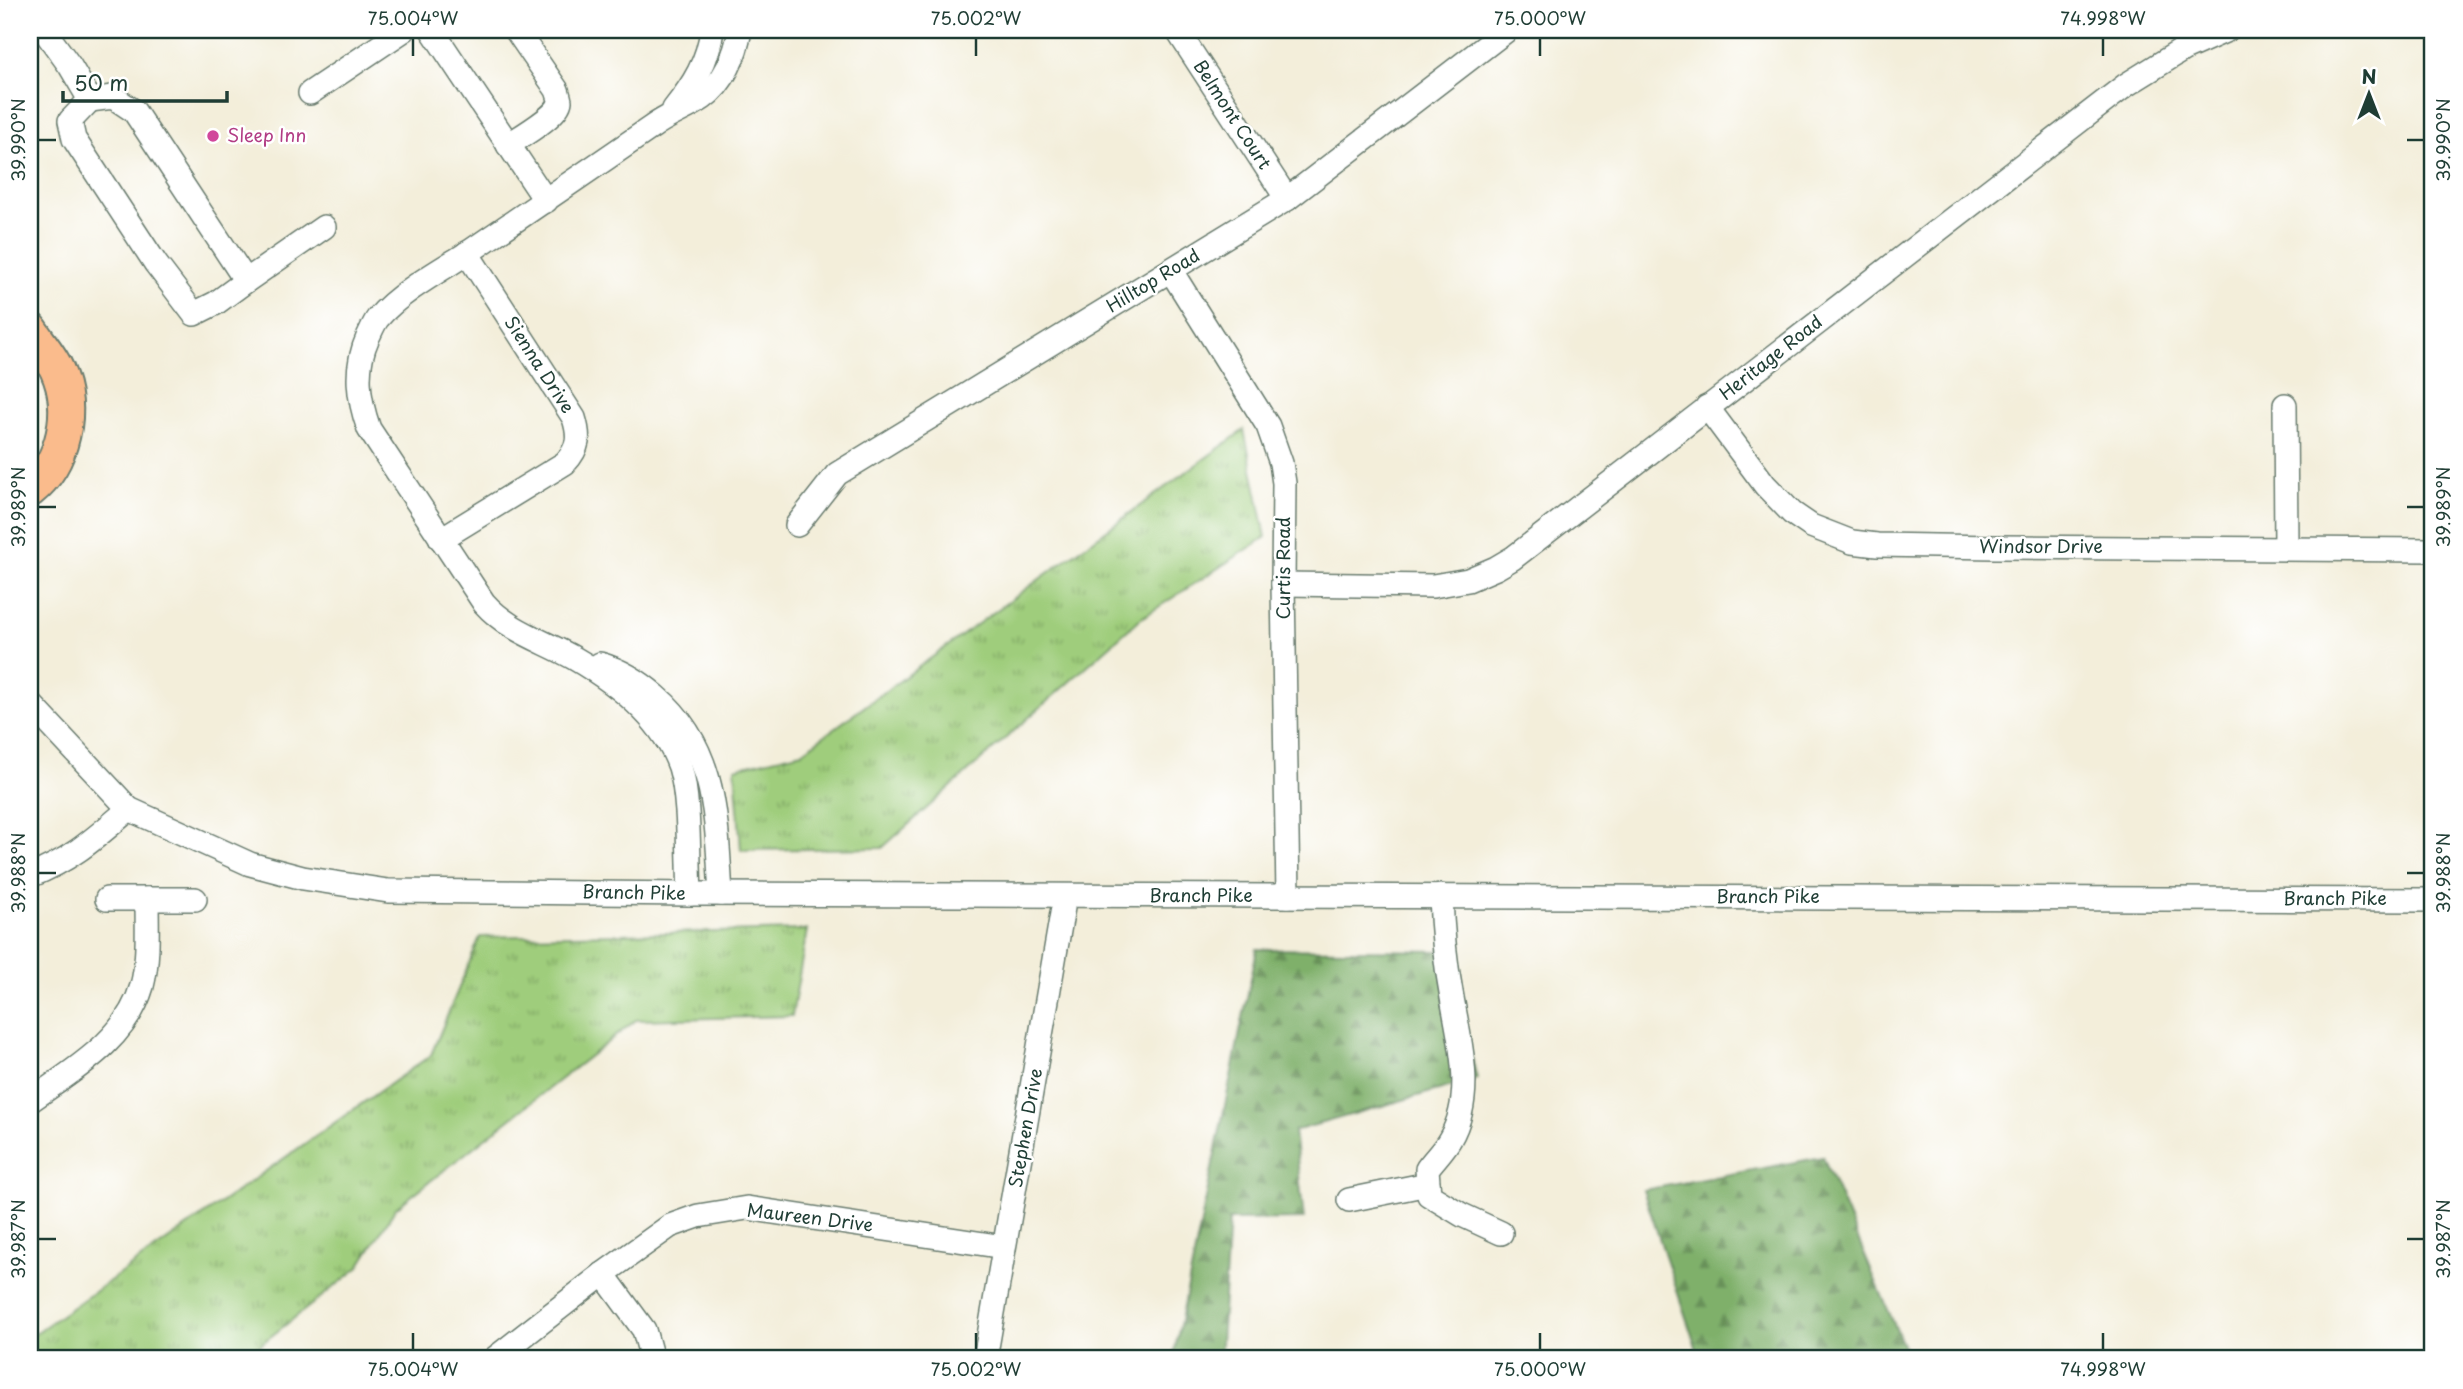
<svg xmlns="http://www.w3.org/2000/svg" width="2463" height="1389" viewBox="0 0 2463 1389" font-family="'Playpen Sans',sans-serif">
<style>
.grass{fill:url(#grass-tufts);stroke:#5f8558;stroke-width:2}
.forest{fill:url(#forest-firs);stroke:#4f7650;stroke-width:2}
.lines{fill:none;stroke-linecap:round;stroke-linejoin:round}
.minor-casing{stroke:#697b6e;stroke-width:26}
.highway-casing{stroke:#697b6e;stroke-width:37}
.minor{stroke:#fff;stroke-width:23}
.highway{stroke:#fabb8c;stroke-width:33}
.ticks{fill:none;stroke:#1f3d34;stroke-width:2.5}
.hotel-dot{fill:#d1479c;stroke:#fff;stroke-width:2.5}
.labels{text-anchor:middle;stroke-width:5;stroke-linejoin:round;paint-order:stroke}
.street-label{font-size:18px;fill:#1f3d34;stroke:#fff}
.hotel-label{font-size:18px;fill:#b23c85;stroke:#fff;text-anchor:start}
.neatline{fill:none;stroke:#1f3d34;stroke-width:2.5}
.ticks-label{font-size:18px;text-anchor:middle;fill:#1f3d34}
</style>
<defs>
<pattern id="grass-tufts" width="24" height="20" patternUnits="userSpaceOnUse" patternTransform="scale(1.75)"><rect width="24" height="20" fill="#9fcd7b"/><path d="M3 7l-1-3M5 7V3M7 7l1-3M15 17l-1-3M17 17v-4M19 17l1-3" fill="none" stroke="#81a866"/></pattern>
<pattern id="forest-firs" width="22" height="20" patternUnits="userSpaceOnUse" patternTransform="scale(1.75)"><rect width="22" height="20" fill="#7fb06b"/><path d="M5 1l3.5 6h-7zM16 11l3.5 6h-7z" fill="#679059"/></pattern>
</defs>
<rect width="100%" height="100%" fill="#fff"/>
<filter id="ink" filterUnits="userSpaceOnUse"><feTurbulence type="fractalNoise" baseFrequency=".0143" numOctaves="2"/><feDisplacementMap in="SourceGraphic" scale="14" xChannelSelector="R" yChannelSelector="G"/><feConvolveMatrix kernelMatrix="1 2 1 2 8 2 1 2 1" color-interpolation-filters="sRGB"/></filter>
<filter id="wash" filterUnits="userSpaceOnUse"><feTurbulence type="fractalNoise" baseFrequency=".00686" numOctaves="4" result="noise"/><feDisplacementMap in="SourceGraphic" scale="28" xChannelSelector="R" yChannelSelector="G"/><feGaussianBlur stdDeviation="1.57" result="paint"/><feColorMatrix in="noise" values="0 0 0 0 0 0 0 0 0 0 0 0 0 0 0 0 0 1.4 0 .05"/><feComposite in="paint" operator="in"/></filter>
<g filter="url(#wash)">
<rect width="100%" height="100%" fill="#f3eeda"/>
<g class="grass">
<polygon points="1244,430 1266,537 1140,619 882,848 741,850 735,768 802,752"/>
<polygon points="807,930 792,1016 636,1020 396,1208 358,1268 242,1359 30,1359 30,1337 431,1055 480,937"/>
</g>
<g class="forest">
<polygon points="1257,949 1445,951 1477,1079 1294,1131 1304,1219 1229,1220 1220,1359 1173,1359"/>
<polygon points="1823,1157 1909,1359 1700,1359 1643,1190"/>
</g>
</g>
<g filter="url(#ink)">
<g class="lines">
<defs>
<g id="minor">
<polyline points="44,30 70,66 90,100 113,97 134,111 246,281 324,227"/>
<polyline points="432,30 546,201"/>
<polyline points="1177,30 1287,199"/>
<polyline points="310,93 404,30"/>
<polyline points="90,100 70,121 74,139 156,264 194,314 216,303 246,281"/>
<path d="M674,109c20,-25 34,-48 38,-79"/>
<path d="M508,145c12,-8 51,-30 52,-44 0,-2 -2,-8 -3,-11l-41,-60"/>
<polyline points="1171,271 1268,426 1281,463 1284,483 1283,584 1288,896"/>
<polyline points="2285,405 2286,548"/>
<polyline points="1707,407 1765,485 1792,513 1811,526 1852,542 1877,545 1995,547 2433,550"/>
<polyline points="797,525 837,474 1287,199 1507,30"/>
<path d="M441,539l124,-76c14,-15 15,-26 9,-45l-107,-165"/>
<polyline points="1283,584 1433,586 1468,580 1496,568 1513,558 2126,85 2184,49 2227,30"/>
<path d="M600,664c21,6 40,18 56,32 62,53 60,124 65,198"/>
<polyline points="30,703 129,809 250,864 303,878 388,891 690,894 2433,900"/>
<path d="M30,876c43,-17 65,-38 99,-67"/>
<path d="M690,894c-2,-35 0,-95 -10,-127 -17,-49 -63,-84 -106,-109 -32,-18 -65,-27 -90,-55l-115,-174c-11,-31 -15,-61 -1,-92 3,-6 6,-14 10,-19 23,-27 65,-49 94,-68 61,-41 120,-82 180,-123 16,-12 35,-18 51,-29 21,-15 33,-43 37,-68"/>
<path d="M1441,896c1,33 4,64 10,96 8,48 25,102 -1,147 -6,11 -16,20 -23,30l2,26 33,20 39,18"/>
<polyline points="107,899 195,899"/>
<path d="M30,1101c43,-31 96,-60 112,-115 7,-27 5,-59 5,-87"/>
<polyline points="1349,1200 1428,1184"/>
<polyline points="603,1274 644,1330 652,1359"/>
<polyline points="494,1359 603,1274 670,1226 698,1216 747,1208 1004,1247"/>
<polyline points="985,1359 1065,896"/>
</g>
<path id="highway" d="M30,329c9,14 21,27 27,41 18,40 7,93 -27,120"/>
</defs>
<use href="#minor" class="minor-casing"/>
<use href="#highway" class="highway-casing"/>
<use href="#minor" class="minor"/>
<use href="#highway" class="highway"/>
</g>
</g>
<path class="ticks" d="M413,38v18M976,38v18M1540,38v18M2103,38v18M38,140h18M2407,140h17M38,507h18M2407,507h17M38,873h18M2407,873h17M38,1239h18M2407,1239h17M413,1333v17M976,1333v17M1540,1333v17M2103,1333v17"/>
<circle class="hotel-dot" cx="213" cy="136" r="7"/>
<g class="labels">
<g class="street-label">
<text transform="translate(1232 115) rotate(57)" y="6">Belmont Court</text>
<text transform="translate(1153 281) rotate(-31)" y="6">Hilltop Road</text>
<text transform="translate(1771 358) rotate(-38)" y="6">Heritage Road</text>
<text transform="translate(539 365) rotate(57)" y="6">Sienna Drive</text>
<text x="2041" y="553">Windsor Drive</text>
<text transform="translate(1284 568) rotate(-90)" y="6">Curtis Road</text>
<text transform="translate(634 893) rotate(1)" y="6">Branch Pike</text>
<text x="1201" y="902">Branch Pike</text>
<text x="1768" y="903">Branch Pike</text>
<text x="2335" y="905">Branch Pike</text>
<text transform="translate(1026 1128) rotate(-80)" y="6">Stephen Drive</text>
<text transform="translate(810 1218) rotate(7)" y="6">Maureen Drive</text>
</g>
<g class="hotel-label">
<text x="227" y="142">Sleep Inn</text>
</g>
</g>
<rect width="2463" height="1389" fill="none" stroke="#fff" stroke-width="77"/>
<g transform="translate(2369 94)" stroke="#ffffff" stroke-width="5" paint-order="stroke">
<path d="M0-5L12 26L0 18L-12 26Z" fill="#1f3d34"/>
<text y="-10" font-size="19" font-weight="bold" text-anchor="middle" fill="#1f3d34">N</text>
</g>
<path d="M63 91v10h164v-10" fill="none" stroke="#1f3d34" stroke-width="3.5"/>
<text x="74" y="91" font-size="21" fill="#1f3d34" stroke="#ffffff" stroke-width="5" paint-order="stroke">50 m</text>
<rect x="38" y="38" width="2386" height="1312" class="neatline"/>
<g class="ticks-label">
<text x="413" y="25">75.004°W</text>
<text x="976" y="25">75.002°W</text>
<text x="1540" y="25">75.000°W</text>
<text x="2103" y="25">74.998°W</text>
<text transform="translate(19 140) rotate(-90)" y="6">39.990°N</text>
<text transform="translate(2444 140) rotate(-90)" y="6">39.990°N</text>
<text transform="translate(19 507) rotate(-90)" y="6">39.989°N</text>
<text transform="translate(2444 507) rotate(-90)" y="6">39.989°N</text>
<text transform="translate(19 873) rotate(-90)" y="6">39.988°N</text>
<text transform="translate(2444 873) rotate(-90)" y="6">39.988°N</text>
<text transform="translate(19 1239) rotate(-90)" y="6">39.987°N</text>
<text transform="translate(2444 1239) rotate(-90)" y="6">39.987°N</text>
<text x="413" y="1376">75.004°W</text>
<text x="976" y="1376">75.002°W</text>
<text x="1540" y="1376">75.000°W</text>
<text x="2103" y="1376">74.998°W</text>
</g>
</svg>
